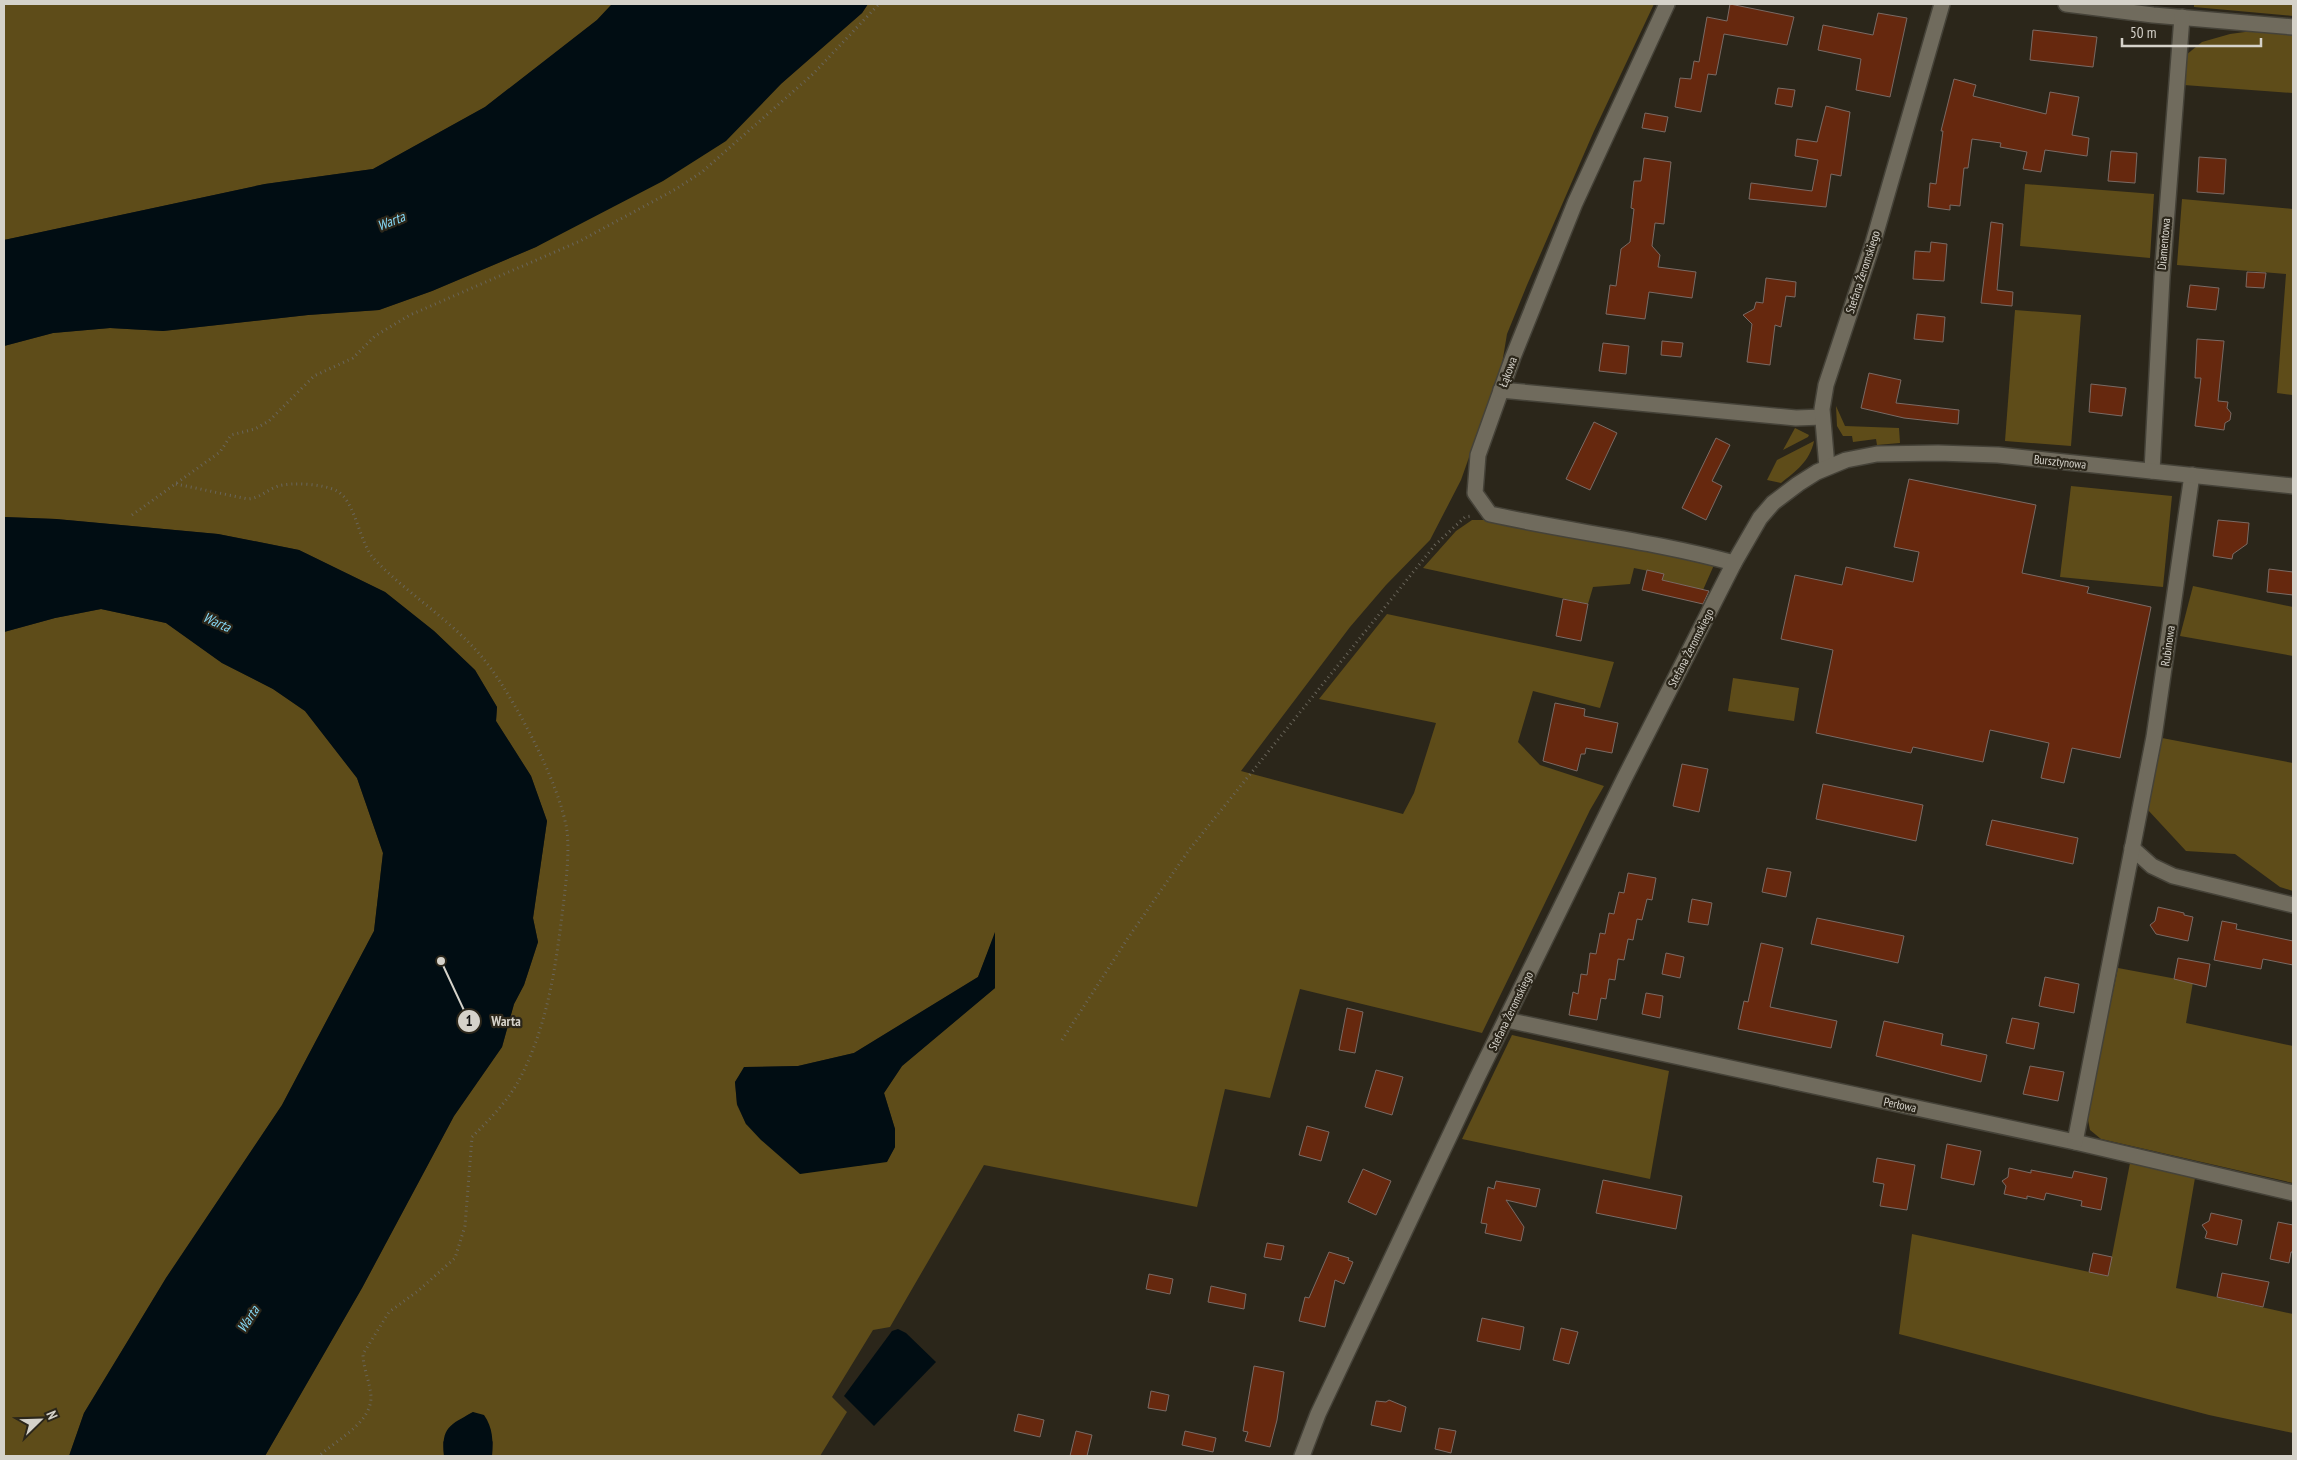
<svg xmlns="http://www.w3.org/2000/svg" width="2297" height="1460" viewBox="0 0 2297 1460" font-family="'PT Sans Narrow',sans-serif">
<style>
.green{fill:#5e4c19;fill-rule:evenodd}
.water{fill:#010d13}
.building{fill:#66280e;stroke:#7a6a64}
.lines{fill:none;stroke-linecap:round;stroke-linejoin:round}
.minor-casing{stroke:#454238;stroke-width:18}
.path{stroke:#6a665b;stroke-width:3;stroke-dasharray:1 4;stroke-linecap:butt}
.minor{stroke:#706b5d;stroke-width:15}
.labels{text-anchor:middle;stroke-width:4.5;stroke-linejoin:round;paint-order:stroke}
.street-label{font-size:12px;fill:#d5d2ca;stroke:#2b261a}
.water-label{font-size:14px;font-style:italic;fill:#87daf8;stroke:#2b261a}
.leader{fill:none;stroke:#d5d2ca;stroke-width:2}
.callout-dot{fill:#d5d2ca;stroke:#2b261a;stroke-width:2}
.mark-label{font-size:15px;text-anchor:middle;font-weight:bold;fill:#111}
.callout-label{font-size:14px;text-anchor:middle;font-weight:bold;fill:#d5d2ca;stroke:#2b261a;stroke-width:4.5;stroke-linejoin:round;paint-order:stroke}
</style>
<rect width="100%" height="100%" fill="#2b261a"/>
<g class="green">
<polygon points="4,4 612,4 597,20 485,107 373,169 265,184 4,240"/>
<path d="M868,4h786l-60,127 -67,154 -20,49 -5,30 -41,116 -31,60 -44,45 -36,42 -109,144 162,43 11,-21 22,-70 -117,-24 68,-85 227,48 -14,46 -67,-17 -15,51 22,23 64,21 -14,24 -108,223 -182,-44 -30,109 -45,-9 -28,118 -213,-42 -94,162 -17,3 -41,67 15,15 -27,44h-328l1,-14 -20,-30 -7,4 -23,26 1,14h-179l97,-168 92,-172 48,-69 12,-43 10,-19 14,-43 -5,-24 14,-97 -16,-45 -35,-55 1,-14 -22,-37 -41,-39 -49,-39 -86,-42 -81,-16 -162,-15 -52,-2v-171l49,-13 57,-5 53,3 145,-16 71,-5 53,-19 104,-44 246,-164 80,-70zM995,934v54l-93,78 -18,27 11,36v18l-8,14 -30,5 -111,-42 -9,-19 -2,-23 10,-15 53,-1 56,-13 124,-76z"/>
<polygon points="2194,4 2293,4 2293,16 2194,7"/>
<polygon points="2267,29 2293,31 2293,93 2184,85 2186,55 2202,42 2230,34"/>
<polygon points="2025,184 2154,194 2150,258 2020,246"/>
<polygon points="2182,199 2293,209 2293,395 2277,393 2286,274 2177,265"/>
<polygon points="2015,310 2081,315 2071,446 2005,441"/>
<polygon points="1836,406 1845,426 1899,428 1900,443 1877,445 1876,439 1853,442 1852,436 1843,436 1837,426"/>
<polygon points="1795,428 1809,435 1808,437 1783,450"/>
<path d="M1814,441c-4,20 -18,30 -33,42l-14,-3 10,-20z"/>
<polygon points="2071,486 2172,496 2163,587 2060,577"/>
<polygon points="1472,520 1490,520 1714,565 1703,590 1662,580 1663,574 1634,568 1630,584 1593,587 1588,604 1423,568 1456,531"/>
<polygon points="2193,586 2293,607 2293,656 2180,636"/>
<polygon points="101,609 166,623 222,663 273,689 305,711 357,778 383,853 374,931 282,1105 166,1278 84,1413 69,1456 4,1456 4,632 55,618"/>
<polygon points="1733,678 1799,688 1794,721 1728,711"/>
<polygon points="2162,738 2293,763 2293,891 2280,887 2235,854 2186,851 2148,810"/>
<polygon points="2118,968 2193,982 2186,1023 2293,1046 2293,1183 2101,1139 2090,1130 2087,1115"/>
<polygon points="1512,1035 1669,1071 1650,1179 1462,1139"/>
<polygon points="2130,1163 2195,1178 2176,1288 2293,1314 2293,1433 2209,1415 1899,1334 1912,1234 2108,1276"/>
</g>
<g class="water">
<polygon points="612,4 868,4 862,13 782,83 726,141 663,181 536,247 432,291 379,310 308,315 163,331 110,328 53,333 4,346 4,240 265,184 373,169 485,107 597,20"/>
<polygon points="4,517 56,519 218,534 299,550 385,592 434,631 475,670 497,707 496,721 531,776 547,821 533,918 538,942 524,985 514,1004 502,1047 454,1116 362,1288 265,1456 69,1456 84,1413 166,1278 282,1105 374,931 383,853 357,778 305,711 273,689 222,663 166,623 101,609 55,618 4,632"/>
<polygon points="995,932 995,988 902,1066 884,1093 895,1129 895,1147 887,1162 800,1174 761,1140 746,1124 737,1104 735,1082 744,1067 798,1066 854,1053 978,977"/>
<polygon points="898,1329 906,1333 936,1362 874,1426 844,1396 892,1331"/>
<path d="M473,1412l11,3c9,13 9,25 8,41h-48c-3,-29 6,-31 29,-44z"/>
</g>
<g class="building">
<polygon points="1730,4 1794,17 1787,45 1724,34 1716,75 1708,74 1701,112 1675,107 1680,78 1691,79 1694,61 1699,62 1707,17 1727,21"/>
<polygon points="1878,13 1907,18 1890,97 1856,90 1861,59 1818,50 1823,25 1873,35"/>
<polygon points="2033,30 2097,37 2093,67 2030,60"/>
<polygon points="1954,79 1976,85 1973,96 2046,114 2050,92 2079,97 2072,135 2089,138 2087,156 2045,150 2041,172 2023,169 2027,152 2000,147 2001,143 1972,139 1968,168 1964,168 1960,206 1950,205 1950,210 1928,207 1930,183 1936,184 1943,131 1941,131"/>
<polygon points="1778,88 1795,90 1792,107 1775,104"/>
<polygon points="1826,106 1850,112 1841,176 1831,174 1826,207 1749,199 1751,183 1812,191 1818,160 1795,156 1797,139 1817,142"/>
<polygon points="1645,113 1668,117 1665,132 1642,128"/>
<polygon points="2111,151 2137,153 2135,183 2108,181"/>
<polygon points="2199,157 2226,159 2224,194 2197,192"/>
<polygon points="1644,158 1671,162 1664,224 1655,223 1652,246 1660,255 1658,267 1696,272 1692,298 1649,292 1645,319 1606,314 1610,285 1616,286 1621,249 1630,242 1634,209 1631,208 1634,181 1641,181"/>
<polygon points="1991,222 2003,224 1997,290 2013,292 2012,306 1981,303"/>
<polygon points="1931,242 1947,244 1944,281 1913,279 1915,251 1930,252"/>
<polygon points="2247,272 2266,273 2264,288 2246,287"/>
<polygon points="1766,278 1796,282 1795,297 1786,296 1781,327 1775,325 1770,365 1747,362 1752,324 1743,315 1754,309 1756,302 1763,303"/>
<polygon points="2190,285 2219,288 2216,310 2187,307"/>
<polygon points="1917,314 1945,317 1943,342 1914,339"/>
<polygon points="2197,339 2224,341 2218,401 2228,402 2227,408 2231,413 2230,420 2225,423 2224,430 2195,426 2201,378 2195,378"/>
<polygon points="1662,341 1683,343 1681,357 1661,355"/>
<polygon points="1603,343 1629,346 1626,374 1599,371"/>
<polygon points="1869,373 1901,380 1896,403 1959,410 1958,424 1904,418 1861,408"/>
<polygon points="2091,384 2126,388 2122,416 2089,412"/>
<polygon points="1594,422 1617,433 1590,490 1566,479"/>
<polygon points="1716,438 1730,445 1712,481 1722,486 1706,520 1682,508"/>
<polygon points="1909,479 2036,505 2022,573 2089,587 2087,593 2151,607 2120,758 2072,748 2064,783 2041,778 2049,743 1990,730 1983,762 1913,747 1911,753 1816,733 1833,650 1781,639 1795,575 1842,585 1846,567 1913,582 1919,552 1894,547"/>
<polygon points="2218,520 2249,523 2247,544 2233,554 2232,559 2213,556"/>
<polygon points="2269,569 2293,572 2293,595 2267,592"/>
<polygon points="1647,570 1664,574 1662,580 1709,591 1703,604 1642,590"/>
<polygon points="1563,599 1588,604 1581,641 1556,636"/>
<polygon points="1555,703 1585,709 1584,716 1618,723 1612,753 1586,748 1585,754 1581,754 1577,771 1543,761"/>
<polygon points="1682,764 1708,769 1699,812 1673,806"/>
<polygon points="1823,784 1923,805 1916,841 1816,819"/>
<polygon points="1992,820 2078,838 2073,864 1986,845"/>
<polygon points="1767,868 1791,872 1786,897 1762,892"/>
<polygon points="1628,873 1656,878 1652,900 1647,899 1642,920 1637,919 1633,940 1628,939 1624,960 1618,959 1615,980 1609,979 1606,999 1601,998 1597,1020 1569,1015 1573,992 1578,994 1581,974 1587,975 1590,953 1596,954 1600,933 1605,934 1609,913 1614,914 1619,892 1624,893"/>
<polygon points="1692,899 1712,903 1708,925 1688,922"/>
<polygon points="2158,907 2184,913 2184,915 2193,917 2188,941 2156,934 2150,925 2155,921"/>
<polygon points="1817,918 1904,936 1898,963 1811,944"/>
<polygon points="2222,921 2237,924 2236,929 2293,941 2293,965 2263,959 2261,969 2214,960"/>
<polygon points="1761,943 1783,948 1770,1007 1837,1021 1831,1048 1738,1029 1744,1001 1748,1002"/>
<polygon points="1666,953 1684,957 1680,978 1662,974"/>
<polygon points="2178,958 2210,964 2206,987 2174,979"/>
<polygon points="2045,977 2079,984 2074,1013 2039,1006"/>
<polygon points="1646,993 1663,996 1660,1018 1642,1014"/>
<polygon points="1347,1008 1363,1012 1355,1053 1339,1050"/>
<polygon points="2012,1018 2039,1023 2034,1049 2006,1043"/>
<polygon points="1884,1021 1943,1034 1941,1045 1987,1055 1981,1082 1876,1056"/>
<polygon points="2030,1066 2064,1072 2058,1101 2023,1094"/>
<polygon points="1376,1070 1403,1077 1392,1115 1365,1107"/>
<polygon points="1307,1126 1329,1132 1321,1161 1299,1155"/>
<polygon points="1947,1144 1981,1151 1974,1185 1941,1178"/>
<polygon points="1877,1158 1915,1165 1907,1210 1880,1206 1884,1184 1873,1182"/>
<polygon points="2009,1168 2031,1173 2031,1170 2072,1178 2074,1171 2107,1178 2101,1210 2081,1206 2082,1201 2046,1193 2044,1200 2027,1196 2027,1199 2004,1194 2006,1186 2002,1181 2008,1177"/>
<polygon points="1363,1169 1391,1181 1376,1215 1348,1202"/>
<polygon points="1603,1180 1682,1196 1676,1229 1596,1213"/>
<polygon points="1496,1181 1540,1189 1536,1207 1506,1200 1524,1227 1521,1241 1485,1233 1487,1224 1481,1223 1488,1187 1494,1189"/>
<polygon points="2211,1213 2242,1220 2237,1245 2205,1238 2207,1232 2202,1225 2209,1221"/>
<polygon points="2278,1222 2293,1225 2293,1252 2291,1252 2289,1263 2270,1259"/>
<polygon points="1267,1243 1284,1246 1281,1260 1264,1257"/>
<polygon points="1329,1252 1349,1258 1348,1260 1353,1262 1344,1284 1335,1280 1325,1327 1299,1321 1305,1297 1309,1298"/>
<polygon points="2093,1253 2112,1257 2108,1276 2089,1272"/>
<polygon points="2222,1273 2269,1282 2263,1307 2217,1297"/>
<polygon points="1149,1274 1173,1279 1170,1294 1146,1289"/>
<polygon points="1211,1286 1246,1294 1244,1309 1208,1302"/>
<polygon points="1482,1318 1524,1327 1520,1350 1477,1341"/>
<polygon points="1561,1328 1578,1332 1569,1364 1553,1360"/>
<polygon points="1254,1366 1284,1372 1277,1420 1270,1447 1245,1441 1248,1432 1243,1431"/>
<polygon points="1151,1391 1169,1395 1166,1411 1148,1408"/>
<polygon points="1389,1400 1406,1407 1401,1432 1371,1425 1376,1401 1386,1402"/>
<polygon points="1018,1414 1044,1420 1040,1437 1014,1431"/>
<polygon points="1439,1428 1456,1431 1451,1453 1435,1449"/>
<polygon points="1076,1431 1092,1435 1087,1456 1070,1456"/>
<polygon points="1185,1431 1216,1438 1213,1452 1182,1445"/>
</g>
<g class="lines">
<defs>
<g id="minor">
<path d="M1667,4l-92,199 -62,154 -35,98 -3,38 15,21c81,18 164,27 244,49"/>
<polyline points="2066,4 2153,15 2293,27"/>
<polyline points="1501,390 1796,418 1822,417"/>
<polyline points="1827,467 1822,409 1826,385 1873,243 1942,4"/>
<polyline points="2152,471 2162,277 2182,17"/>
<polyline points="2132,848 2152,866 2173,876 2293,905"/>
<polyline points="1507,1020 2075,1142 2293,1193"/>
<polyline points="2075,1142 2154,737 2192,475"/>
<polyline points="1302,1456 1318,1414 1477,1078 1625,777 1734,563 1760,518 1773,503 1798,484 1817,472 1846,460 1877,454 1938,453 1998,455 2293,486"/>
</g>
</defs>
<use href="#minor" class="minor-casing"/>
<g class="path">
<path d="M176,484l72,15c12,-1 19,-9 30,-13 14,-4 46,-2 59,5 19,10 22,53 38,69 38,39 86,66 117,110 27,38 68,115 75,161 3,24 -2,60 -5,84 -7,58 -16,115 -44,167 -12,21 -30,39 -46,55l-7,89 -10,32 -37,33 -29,21 -26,42c0,14 7,28 8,42 1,27 -35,44 -52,60"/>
<polyline points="132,515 220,452 231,435 255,429 269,421 314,376 353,358 375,336 410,315 580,241 676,189 702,172 813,74 879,4"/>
<polyline points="1062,1040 1128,938 1189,850 1435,545 1465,517 1472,516"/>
</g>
<use href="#minor" class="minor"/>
</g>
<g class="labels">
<g class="street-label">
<text transform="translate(2164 244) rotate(-85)" y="4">Diamentowa</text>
<text transform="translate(1863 272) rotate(-72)" y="4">Stefana Żeromskiego</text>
<text transform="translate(1508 372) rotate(-69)" y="4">Łąkowa</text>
<text transform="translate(2060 462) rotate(6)" y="4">Bursztynowa</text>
<text transform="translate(2168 646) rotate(-82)" y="4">Rubinowa</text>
<text transform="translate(1691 648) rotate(-63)" y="4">Stefana Żeromskiego</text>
<text transform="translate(1511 1011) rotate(-64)" y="4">Stefana Żeromskiego</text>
<text transform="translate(1900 1105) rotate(12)" y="4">Perłowa</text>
</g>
<g class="water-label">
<text transform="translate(391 221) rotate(-22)" y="5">Warta</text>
<text transform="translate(217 622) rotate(24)" y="5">Warta</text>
<text transform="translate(248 1319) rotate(-57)" y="5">Warta</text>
</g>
</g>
<path class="leader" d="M441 961L469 1021"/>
<g class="callout-dot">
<circle cx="441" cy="961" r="5"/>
<circle cx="469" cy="1021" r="12"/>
</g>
<g class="mark-label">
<text x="469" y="1026">1</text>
</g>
<g class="callout-label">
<text x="506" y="1026">Warta</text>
</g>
<rect width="2297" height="1460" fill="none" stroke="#d5d2ca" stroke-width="10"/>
<g transform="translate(40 1420) rotate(67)" stroke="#2b261a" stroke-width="4" paint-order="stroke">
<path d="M0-4L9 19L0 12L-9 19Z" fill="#d5d2ca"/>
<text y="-8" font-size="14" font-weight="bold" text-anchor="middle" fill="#d5d2ca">N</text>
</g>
<path d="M2122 38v8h139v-8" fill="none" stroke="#d5d2ca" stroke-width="2.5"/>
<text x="2130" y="38" font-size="15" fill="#d5d2ca" stroke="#2b261a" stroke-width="4" paint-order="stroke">50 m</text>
</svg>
